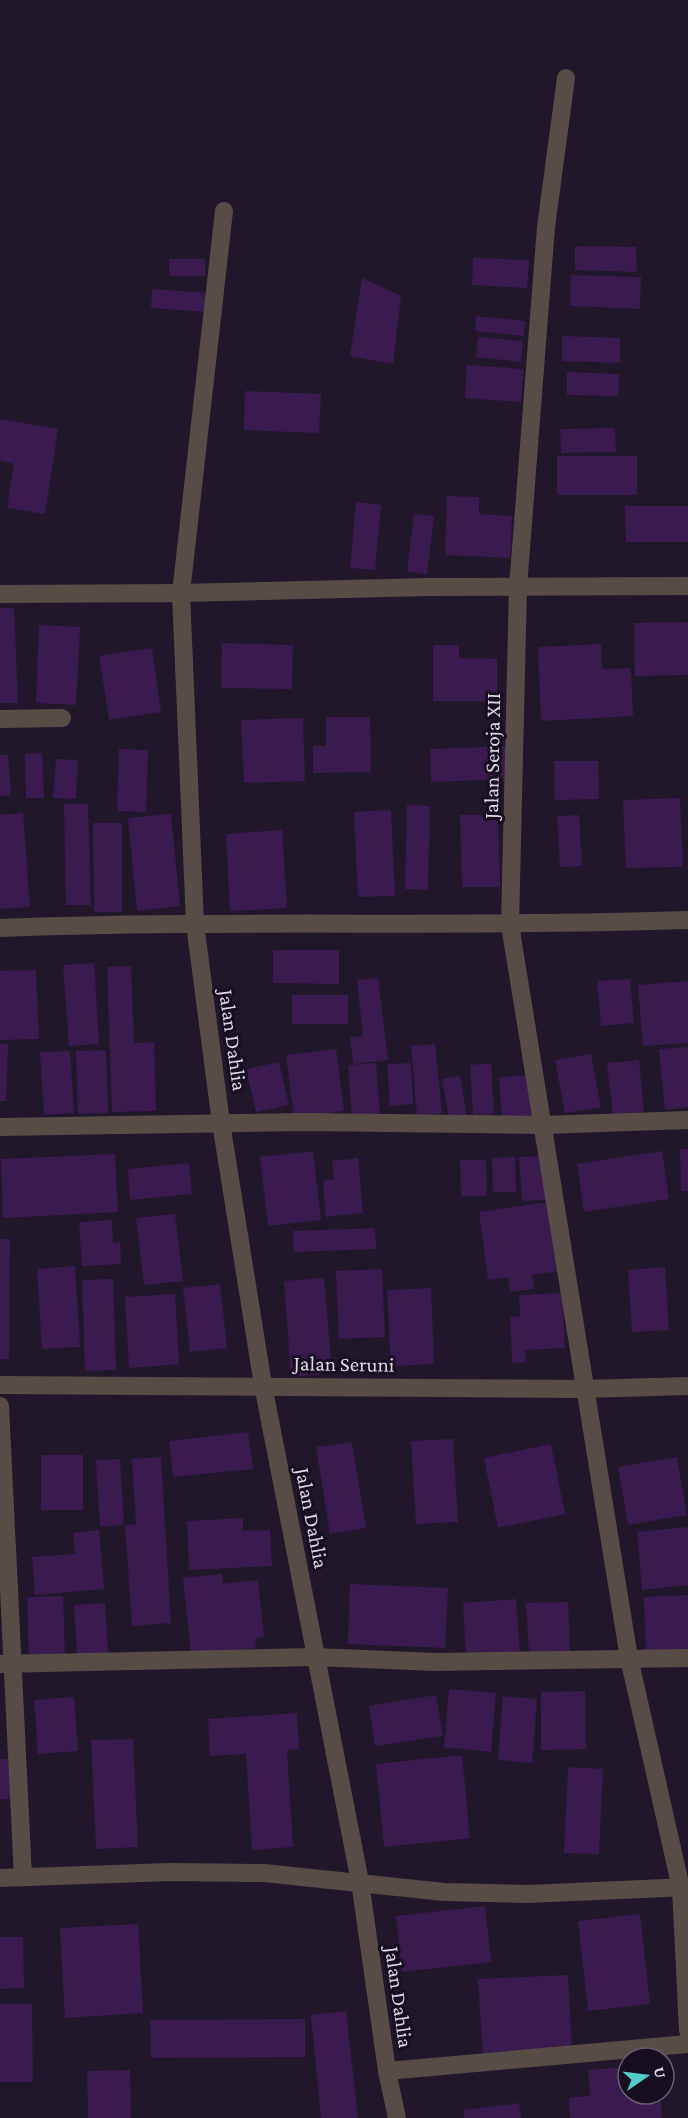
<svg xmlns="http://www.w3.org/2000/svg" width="688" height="2118" viewBox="0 0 688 2118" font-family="'Crimson Pro',serif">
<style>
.building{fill:#3b1a4f}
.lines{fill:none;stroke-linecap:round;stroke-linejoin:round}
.minor{stroke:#574d46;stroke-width:18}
.labels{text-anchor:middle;stroke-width:6;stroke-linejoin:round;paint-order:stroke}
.street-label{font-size:21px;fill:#ded8e6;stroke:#170e21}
</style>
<rect width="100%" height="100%" fill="#20172b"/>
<g class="building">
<polygon points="575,246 636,247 637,272 575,270"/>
<polygon points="473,258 529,260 527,288 472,285"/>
<rect x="169" y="259" width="36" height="17"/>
<polygon points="571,275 641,277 640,309 570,306"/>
<polygon points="362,278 401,296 393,364 350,356"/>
<polygon points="152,289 209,293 207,312 151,308"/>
<polygon points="476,316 525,321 524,336 475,331"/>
<polygon points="562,336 620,338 620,363 562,361"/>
<polygon points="478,337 523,341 521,362 476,357"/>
<polygon points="467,365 524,369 521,402 465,398"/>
<polygon points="567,372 619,374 618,396 567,395"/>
<polygon points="245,391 321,394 319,433 244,430"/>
<polygon points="0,419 58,429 45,514 7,508 14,464 0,461"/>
<polygon points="615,428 616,452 561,453 560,429"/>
<rect x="557" y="456" width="80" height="39"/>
<polygon points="447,496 479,497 479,514 512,516 510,558 445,555"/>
<polygon points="356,502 381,505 375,570 350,568"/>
<polygon points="625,506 688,506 688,542 626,542"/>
<polygon points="414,514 434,516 427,574 407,571"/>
<polygon points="0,608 14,608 18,703 0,703"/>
<polygon points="688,622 688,675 635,676 634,623"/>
<polygon points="39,625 80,627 76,705 36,703"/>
<polygon points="222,643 293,645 292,689 221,688"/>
<polygon points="601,644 602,669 631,668 633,716 541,721 538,647"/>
<polygon points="433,645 459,645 459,658 497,659 497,701 433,701"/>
<polygon points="152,648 161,712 109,720 99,656"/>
<polygon points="326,717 370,717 371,772 313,773 313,746 326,746"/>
<polygon points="303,718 305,781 244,783 241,720"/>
<polygon points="508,746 510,779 431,782 430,749"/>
<polygon points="119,749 148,750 146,812 117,811"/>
<polygon points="42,753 44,798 26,798 25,754"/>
<polygon points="0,755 8,755 11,795 0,796"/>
<polygon points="56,759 78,760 76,799 53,798"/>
<polygon points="554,761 598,761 599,799 555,800"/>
<polygon points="680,798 683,867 626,868 623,800"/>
<polygon points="64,804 88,804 91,905 66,905"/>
<polygon points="407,805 430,806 428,890 405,889"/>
<polygon points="391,810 395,896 358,897 354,812"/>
<polygon points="23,813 30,907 0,909 0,815"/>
<polygon points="171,814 180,906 137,911 128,818"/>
<polygon points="460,815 498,815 500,887 462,887"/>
<polygon points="579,815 582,866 560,867 557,816"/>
<polygon points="93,823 122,823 122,912 94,912"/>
<polygon points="282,830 287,908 230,911 226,834"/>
<polygon points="273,950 339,950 339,984 273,983"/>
<polygon points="94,963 99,1044 69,1046 63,965"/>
<polygon points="131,966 134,1043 154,1042 156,1111 112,1112 107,967"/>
<polygon points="36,970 39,1039 0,1040 0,971"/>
<polygon points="378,978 388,1060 353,1064 350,1037 363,1036 357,980"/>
<polygon points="630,979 634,1023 601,1026 597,981"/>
<polygon points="688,981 688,1043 643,1046 638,985"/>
<rect x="292" y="995" width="56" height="29"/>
<polygon points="0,1044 8,1044 6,1101 0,1101"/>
<polygon points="435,1044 442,1113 417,1116 411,1046"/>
<polygon points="688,1047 688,1107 665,1110 659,1049"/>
<polygon points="336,1049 344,1111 294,1117 286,1055"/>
<polygon points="106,1050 108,1113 78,1114 76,1051"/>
<polygon points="70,1051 74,1113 44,1115 40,1052"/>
<polygon points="591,1054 601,1107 565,1113 555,1060"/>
<polygon points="639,1060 644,1112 613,1115 607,1063"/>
<polygon points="279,1062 289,1105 256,1112 246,1069"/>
<polygon points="376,1063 380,1114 352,1116 348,1065"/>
<polygon points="411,1063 413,1104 390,1106 387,1064"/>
<polygon points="491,1063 494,1114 473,1115 470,1065"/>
<polygon points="530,1075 533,1117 502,1119 499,1077"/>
<polygon points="460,1076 467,1116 449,1118 442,1079"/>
<polygon points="680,1149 688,1149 688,1191 681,1191"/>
<polygon points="313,1151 321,1220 268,1226 260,1157"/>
<polygon points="662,1151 669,1199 584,1212 577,1164"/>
<polygon points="115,1154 118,1212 3,1218 1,1159"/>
<polygon points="542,1156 546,1200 522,1201 519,1157"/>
<polygon points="515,1157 516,1192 493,1192 492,1158"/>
<polygon points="358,1158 363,1213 326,1217 323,1181 334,1179 332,1161"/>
<polygon points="460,1160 486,1160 487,1196 461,1196"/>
<polygon points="189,1163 192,1194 130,1200 128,1169"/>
<polygon points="548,1202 558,1271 532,1275 534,1289 510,1292 508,1277 488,1280 479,1212"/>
<polygon points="175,1214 183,1281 144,1285 136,1218"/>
<polygon points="112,1220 113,1243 120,1242 121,1264 82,1266 79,1222"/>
<polygon points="375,1228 376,1249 294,1252 293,1231"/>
<polygon points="0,1239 10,1239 9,1359 0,1359"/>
<polygon points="75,1266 80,1347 42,1349 37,1269"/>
<polygon points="665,1267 669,1330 632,1332 628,1270"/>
<polygon points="382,1269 385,1337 339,1339 336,1271"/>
<polygon points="324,1278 332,1373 291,1377 284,1281"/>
<polygon points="113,1279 116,1370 85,1371 82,1280"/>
<polygon points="220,1284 227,1348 190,1352 183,1288"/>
<polygon points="431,1288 434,1364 391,1366 387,1290"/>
<polygon points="562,1293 565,1348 525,1350 526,1362 512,1363 510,1317 520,1316 519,1295"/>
<polygon points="175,1294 179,1364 129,1368 125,1297"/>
<polygon points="248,1432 253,1469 173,1477 169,1441"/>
<polygon points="453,1439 458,1522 416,1524 411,1441"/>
<polygon points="352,1442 366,1528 330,1534 316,1447"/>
<polygon points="551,1444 565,1514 498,1528 484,1458"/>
<rect x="41" y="1455" width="42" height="55"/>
<polygon points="161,1457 171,1623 132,1626 125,1525 136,1524 132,1459"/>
<polygon points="677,1457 687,1515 628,1525 618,1467"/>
<polygon points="120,1459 124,1525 100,1527 96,1460"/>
<polygon points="243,1518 243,1531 270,1530 272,1566 189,1570 187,1521"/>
<polygon points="688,1527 688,1585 642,1590 637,1532"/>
<polygon points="99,1530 104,1589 35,1595 32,1557 75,1554 73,1533"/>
<polygon points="222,1574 223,1584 258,1580 264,1637 255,1638 256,1648 191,1654 183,1578"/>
<polygon points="350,1584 448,1588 445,1648 348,1644"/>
<polygon points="688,1595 688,1649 646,1651 644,1597"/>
<polygon points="63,1596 65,1660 29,1661 27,1597"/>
<polygon points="516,1599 520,1651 466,1655 463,1603"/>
<polygon points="568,1602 570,1651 529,1652 526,1603"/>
<polygon points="105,1603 108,1655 77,1656 74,1605"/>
<polygon points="449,1689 496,1693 491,1752 444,1747"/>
<polygon points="585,1691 586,1749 541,1750 541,1692"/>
<polygon points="436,1695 443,1736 375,1746 369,1706"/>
<polygon points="503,1696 537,1699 532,1763 498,1760"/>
<polygon points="74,1697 78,1751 38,1754 34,1700"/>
<polygon points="297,1713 299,1749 287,1750 293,1847 252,1850 246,1754 210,1756 208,1719"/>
<polygon points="133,1739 138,1847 96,1849 91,1740"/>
<polygon points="462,1755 470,1838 384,1847 376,1764"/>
<polygon points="0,1759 14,1759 15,1799 0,1799"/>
<polygon points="568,1767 603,1769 599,1854 564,1853"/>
<polygon points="485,1906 491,1962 402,1972 396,1916"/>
<polygon points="640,1914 650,2004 588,2011 578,1921"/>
<polygon points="138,1924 143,2013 65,2018 60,1928"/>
<polygon points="0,1937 23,1937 24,1988 0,1989"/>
<polygon points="568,1975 572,2054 483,2058 478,1979"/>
<polygon points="0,2004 32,2004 33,2082 0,2082"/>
<polygon points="346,2011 358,2118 321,2118 311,2015"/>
<polygon points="305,2019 305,2057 151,2058 150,2020"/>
<polygon points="628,2067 628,2094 660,2094 662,2118 570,2118 569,2098 590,2096 588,2070"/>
<polygon points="130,2070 131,2118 88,2118 87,2071"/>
<polygon points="519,2103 521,2118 464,2118 463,2110"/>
</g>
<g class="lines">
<g class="minor">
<polyline points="566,78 546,227 518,587 510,925 629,1658 681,1888 688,2030"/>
<polyline points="224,211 181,593 427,587 688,586"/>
<polyline points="0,594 181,593 195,924 221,1123 263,1385 360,1882 387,2071 397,2118"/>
<polyline points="0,719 62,718"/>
<path d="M0,928c229,-9 459,0 688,-8"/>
<polyline points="0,1127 307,1122 543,1125 688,1120"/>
<polyline points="0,1385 585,1389 688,1386"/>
<polyline points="0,1406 23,1877"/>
<polyline points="0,1664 315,1657 436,1662 688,1658"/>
<polyline points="0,1878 170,1872 264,1873 444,1892 528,1894 688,1887"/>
<polyline points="387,2071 688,2044"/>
</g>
</g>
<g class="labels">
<g class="street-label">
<text transform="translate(492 756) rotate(-89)" y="7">Jalan Seroja XII</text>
<text transform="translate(233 1040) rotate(82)" y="7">Jalan Dahlia</text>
<text transform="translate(344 1364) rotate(1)" y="7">Jalan Seruni</text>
<text transform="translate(312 1518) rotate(79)" y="7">Jalan Dahlia</text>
<text transform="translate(399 1997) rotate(82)" y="7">Jalan Dahlia</text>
</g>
</g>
<g transform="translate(646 2076) rotate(76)"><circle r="28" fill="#170e21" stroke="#675f70" stroke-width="1.5"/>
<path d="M0-4.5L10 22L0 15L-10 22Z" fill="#53cdca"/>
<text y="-9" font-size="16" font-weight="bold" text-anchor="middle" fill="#ded8e6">U</text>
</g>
</svg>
